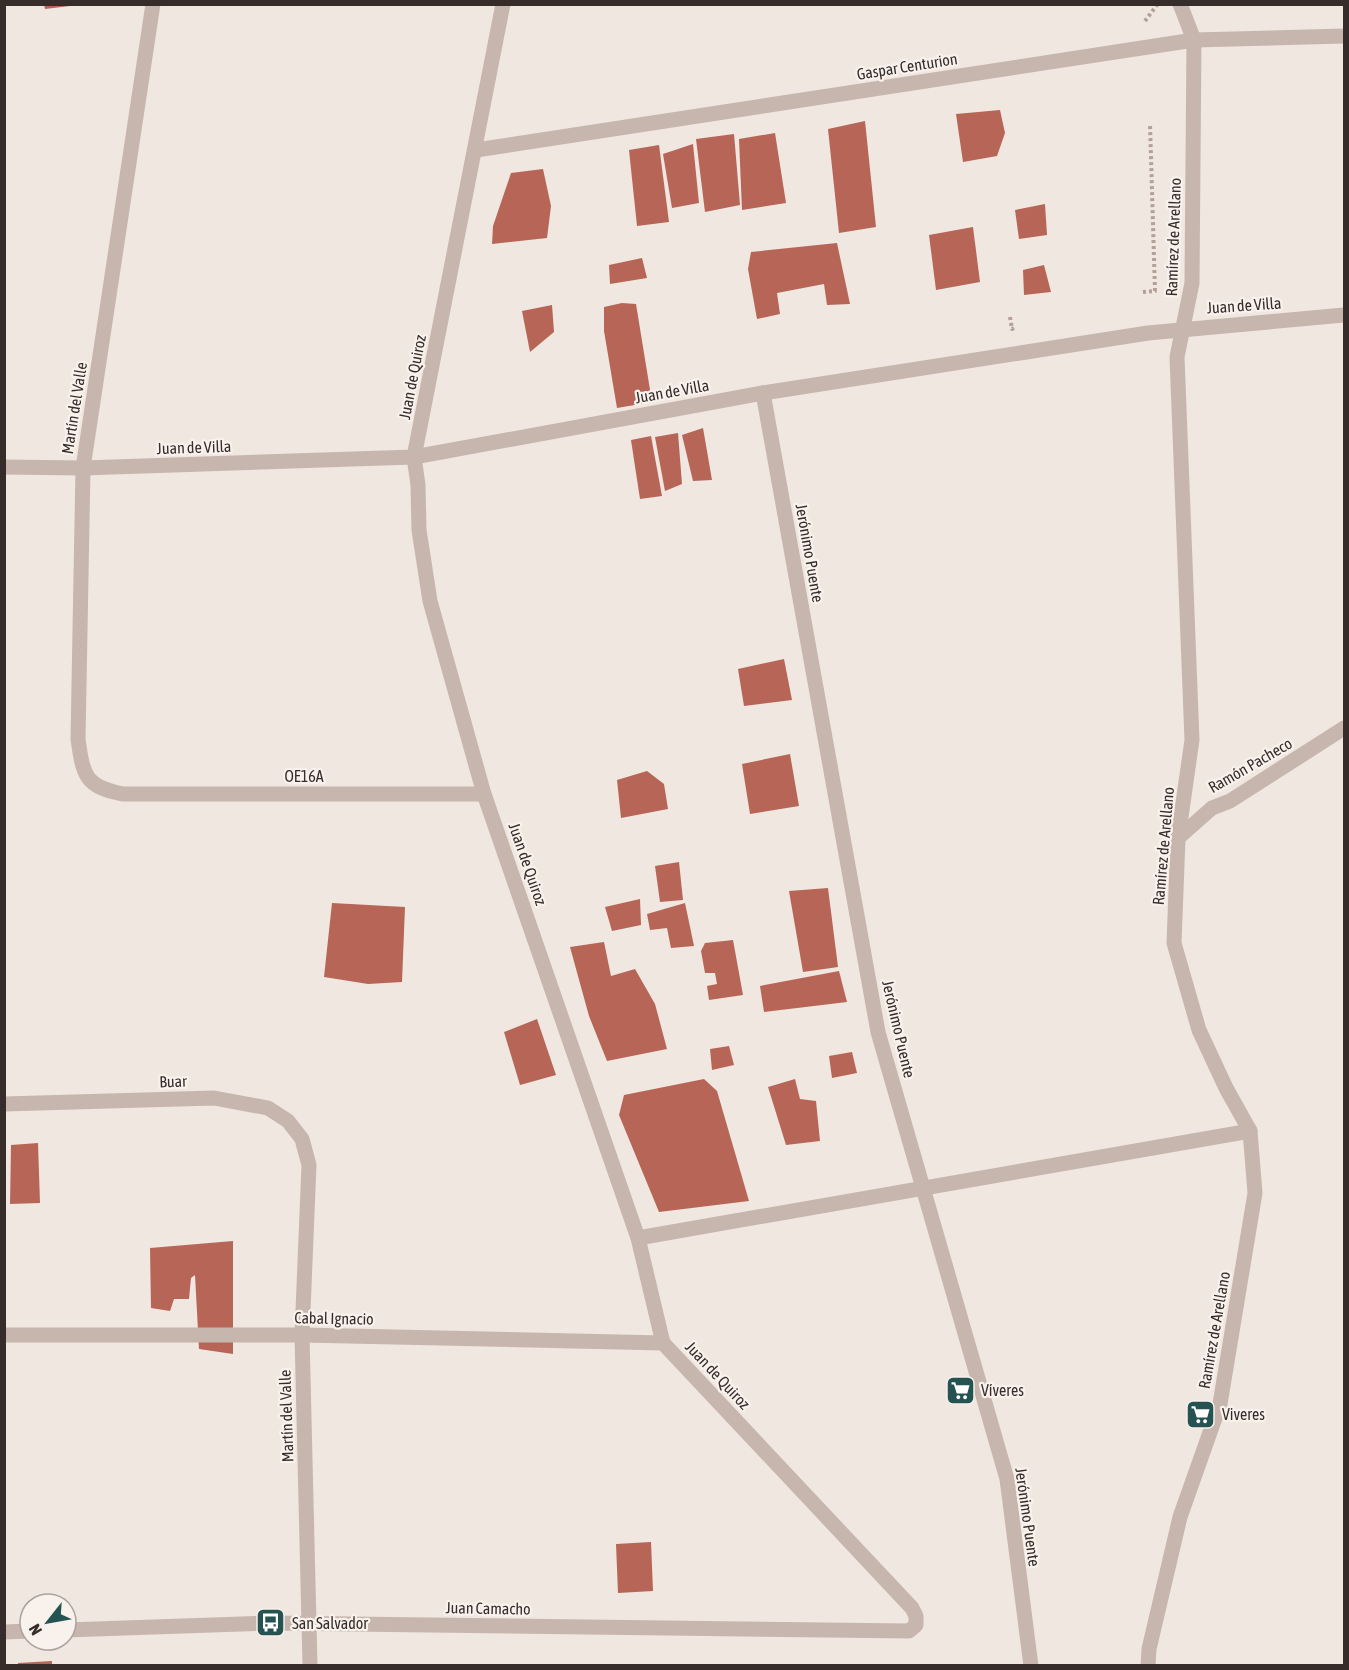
<svg xmlns="http://www.w3.org/2000/svg" width="1349" height="1670" viewBox="0 0 1349 1670" font-family="'Asap Condensed',sans-serif">
<style>
.building{fill:#b76557}
.lines{fill:none;stroke-linecap:round;stroke-linejoin:round}
.path{stroke:#b3a198;stroke-width:4;stroke-dasharray:3 3;stroke-linecap:butt}
.street{stroke:#c7b6ad;stroke-width:15}
.labels{text-anchor:middle;stroke-width:4.5;stroke-linejoin:round;paint-order:stroke}
.street-label{font-size:16px;fill:#362d2b;stroke:#f8f1ec}
.poi-label{font-size:16px;fill:#362d2b;stroke:#f8f1ec;text-anchor:start}
</style>
<rect width="100%" height="100%" fill="#f0e7e0"/>
<g class="building">
<polygon points="44,5 69,5 70,6 45,9"/>
<polygon points="1000,110 1005,133 997,156 963,162 956,114"/>
<polygon points="865,121 876,227 839,233 828,129"/>
<polygon points="775,133 786,203 742,210 739,139"/>
<polygon points="734,134 740,205 705,212 696,139"/>
<polygon points="693,144 699,203 672,208 663,154"/>
<polygon points="659,145 669,222 637,226 629,150"/>
<polygon points="543,169 551,206 547,238 492,244 493,226 511,173"/>
<polygon points="1045,204 1047,235 1019,239 1015,210"/>
<polygon points="973,227 980,282 936,290 929,235"/>
<polygon points="837,243 850,304 827,305 824,284 777,293 780,314 757,319 748,269 751,252"/>
<polygon points="642,258 647,278 610,284 609,265"/>
<polygon points="1044,265 1051,292 1024,295 1023,270"/>
<polygon points="622,303 636,304 652,402 617,408 604,331 604,307"/>
<polygon points="552,305 554,332 530,352 522,311"/>
<polygon points="703,428 712,480 693,481 682,435"/>
<polygon points="678,433 682,484 665,491 655,437"/>
<polygon points="651,436 662,496 640,499 631,440"/>
<polygon points="784,659 792,700 744,706 738,669"/>
<polygon points="790,754 799,806 750,814 742,764"/>
<polygon points="647,771 664,784 668,809 621,818 617,780"/>
<polygon points="679,862 683,900 660,902 655,866"/>
<polygon points="828,888 838,967 803,972 789,891"/>
<polygon points="640,899 641,925 612,931 605,907"/>
<polygon points="332,903 405,907 402,982 368,984 324,977"/>
<polygon points="685,903 694,946 671,948 667,928 650,930 647,914"/>
<polygon points="733,940 743,995 709,1000 707,986 717,984 715,973 705,973 701,951 705,943"/>
<polygon points="604,942 611,976 635,969 655,1004 667,1049 607,1061 589,1016 570,947"/>
<polygon points="839,971 847,1002 764,1012 760,986"/>
<polygon points="537,1019 556,1075 520,1085 504,1032"/>
<polygon points="729,1046 734,1065 712,1070 710,1049"/>
<polygon points="852,1052 857,1073 832,1078 829,1056"/>
<polygon points="704,1079 717,1091 749,1201 659,1212 619,1115 624,1095"/>
<polygon points="795,1079 800,1099 816,1101 820,1141 786,1145 768,1087"/>
<polygon points="38,1143 40,1203 10,1204 11,1145"/>
<polygon points="233,1241 233,1354 199,1349 195,1275 191,1278 189,1299 174,1299 170,1311 151,1308 150,1248"/>
<polygon points="651,1542 653,1591 618,1593 616,1544"/>
<polygon points="52,1661 52,1666 18,1666 18,1663"/>
</g>
<g class="lines">
<g class="path">
<polyline points="1145,21 1157,5"/>
<polyline points="1143,292 1155,291 1150,124"/>
<polyline points="1010,317 1012,329 1014,328"/>
</g>
<g class="street">
<path d="M153,4l-70,464 -5,271c5,36 7,48 45,55h361"/>
<polyline points="476,150 1194,40 1344,36"/>
<polyline points="763,393 878,1032 1007,1479 1031,1666"/>
<polyline points="4,467 83,468 414,457 763,393 1148,333 1344,315"/>
<polyline points="1178,838 1212,808 1230,801 1344,728"/>
<polyline points="4,1104 214,1098 268,1108 288,1121 302,1139 309,1165 302,1335 310,1666"/>
<polyline points="638,1238 1250,1131"/>
<polyline points="4,1335 302,1335 663,1343"/>
<polyline points="66,1630 271,1623 909,1631 916,1625 916,1616 912,1608 663,1343 638,1238 484,794 430,601 419,530 418,485 414,457 503,4"/>
<polyline points="4,1632 30,1631"/>
<polyline points="1148,1666 1149,1649 1180,1517 1220,1404 1255,1193 1250,1131 1226,1088 1199,1030 1174,943 1178,838 1192,740 1177,357 1192,283 1194,40 1180,4"/>
</g>
</g>
<defs>
<symbol id="supermarket-square" viewBox="-11 -11 22 22"><rect x="-9" y="-9" width="18" height="18" rx="4" fill="#255351" stroke="#f8f1ec"/><path d="M-6-5.5h2.5l.6 2H6L4.5 2H-2.5L-4.4-4H-6ZM-1.5 3.2a1.3 1.3 0 1 0 .1 0ZM3 3.2a1.3 1.3 0 1 0 .1 0Z" fill="#fff"/></symbol>
<symbol id="bus-square" viewBox="-11 -11 22 22"><rect x="-9" y="-9" width="18" height="18" rx="4" fill="#255351" stroke="#f8f1ec"/><path d="M-5-6H5V4H4V6H2V4H-2V6H-4V4H-5ZM-3.5-4V0h7V-4ZM-3.5 1.2v1.5H-2V1.2ZM2 1.2v1.5H3.5V1.2Z" fill="#fff"/></symbol>
</defs>
<g fill-rule="evenodd">
<use href="#supermarket-square" x="944" y="1374" width="33" height="33"/>
<use href="#supermarket-square" x="1184" y="1398" width="33" height="33"/>
<use href="#bus-square" x="254" y="1606" width="33" height="33"/>
</g>
<g class="labels">
<g class="street-label">
<text transform="translate(907 66) rotate(-9)" y="6">Gaspar Centurion</text>
<text transform="translate(1173 237) rotate(-88)" y="6">Ramírez de Arellano</text>
<text transform="translate(1244 305) rotate(-4)" y="6">Juan de Villa</text>
<text transform="translate(412 377) rotate(-79)" y="6">Juan de Quiroz</text>
<text transform="translate(672 391) rotate(-10)" y="6">Juan de Villa</text>
<text transform="translate(74 408) rotate(-81)" y="6">Martín del Valle</text>
<text transform="translate(194 447) rotate(-2)" y="6">Juan de Villa</text>
<text transform="translate(810 553) rotate(80)" y="6">Jerónimo Puente</text>
<text transform="translate(1250 765) rotate(-30)" y="6">Ramón Pacheco</text>
<text x="304" y="782">OE16A</text>
<text transform="translate(1163 846) rotate(-85)" y="6">Ramírez de Arellano</text>
<text transform="translate(528 864) rotate(71)" y="6">Juan de Quiroz</text>
<text transform="translate(899 1029) rotate(77)" y="6">Jerónimo Puente</text>
<text transform="translate(173 1081) rotate(-2)" y="6">Buar</text>
<text transform="translate(334 1318) rotate(1)" y="6">Cabal Ignacio</text>
<text transform="translate(1214 1330) rotate(-80)" y="6">Ramírez de Arellano</text>
<text transform="translate(718 1375) rotate(47)" y="6">Juan de Quiroz</text>
<text transform="translate(286 1416) rotate(-92)" y="6">Martín del Valle</text>
<text transform="translate(1028 1517) rotate(82)" y="6">Jerónimo Puente</text>
<text transform="translate(488 1608) rotate(1)" y="6">Juan Camacho</text>
</g>
<g class="poi-label">
<text x="981" y="1396">Víveres</text>
<text x="1222" y="1420">Viveres</text>
<text x="292" y="1629">San Salvador</text>
</g>
</g>
<rect width="1349" height="1670" fill="none" stroke="#362d2b" stroke-width="12"/>
<g transform="translate(48 1622) rotate(239)"><circle r="28" fill="#f8f1ec" stroke="#aaa39f" stroke-width="1.5"/>
<path d="M0-4.5L10 22L0 15L-10 22Z" fill="#255351"/>
<text y="-9" font-size="16" font-weight="bold" text-anchor="middle" fill="#362d2b">N</text>
</g>
</svg>
